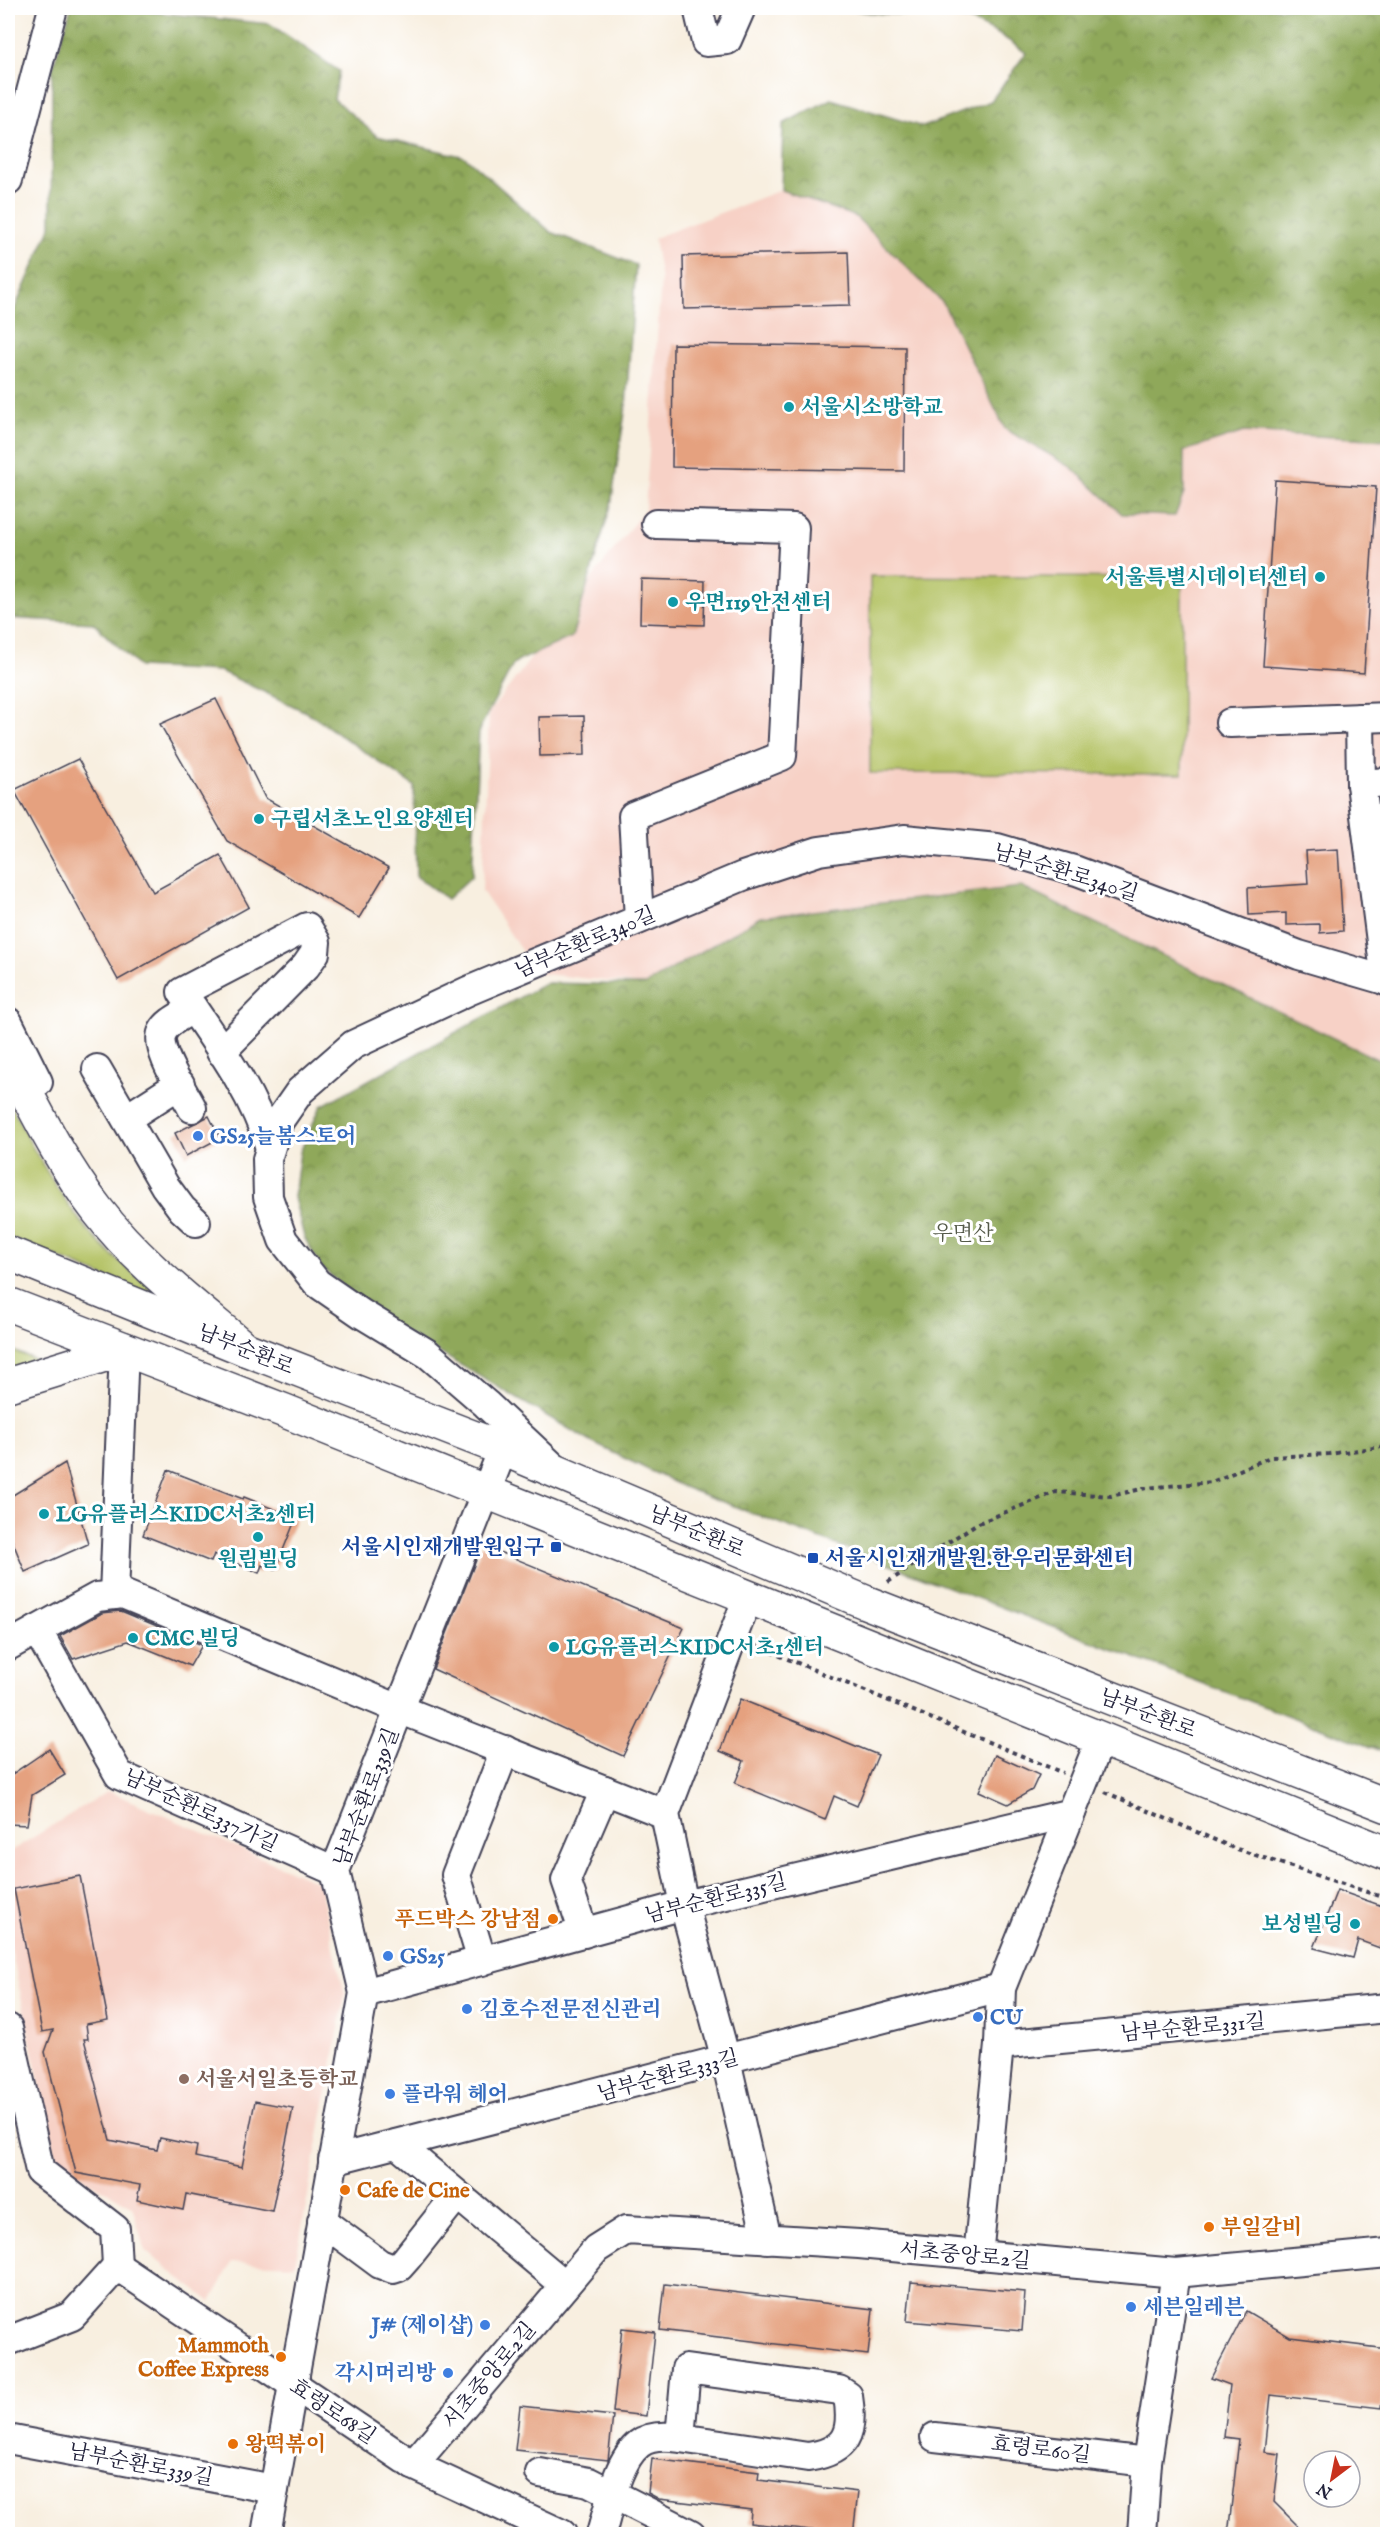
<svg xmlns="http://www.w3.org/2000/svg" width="1395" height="2542" viewBox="0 0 1395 2542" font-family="'IM FELL English','Noto Serif KR',serif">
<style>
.built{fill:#f7d1c6}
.grass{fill:#b4c265;stroke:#6b7250;stroke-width:1.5}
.forest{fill:url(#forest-crowns);stroke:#58654a;stroke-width:1.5}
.building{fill:#e5a17f}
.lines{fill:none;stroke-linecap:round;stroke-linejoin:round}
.minor-casing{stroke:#424154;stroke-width:32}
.major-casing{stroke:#424154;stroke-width:36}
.highway-casing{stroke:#424154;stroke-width:36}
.path{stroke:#424154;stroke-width:4;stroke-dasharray:4.5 4.5;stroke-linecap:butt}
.minor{stroke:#fff;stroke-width:28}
.major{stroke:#fff;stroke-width:33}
.highway{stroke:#fff;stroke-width:33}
.culture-dot{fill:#0f9aa8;stroke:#fff;stroke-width:2}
.shop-dot{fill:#3f7fe0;stroke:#fff;stroke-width:2}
.transit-dot{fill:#1a4fb4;stroke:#fff;stroke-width:2}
.food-dot{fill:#e8710a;stroke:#fff;stroke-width:2}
.education-dot{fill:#8d6e63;stroke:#fff;stroke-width:2}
.labels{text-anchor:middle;stroke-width:6;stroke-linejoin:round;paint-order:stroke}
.culture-label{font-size:21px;font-weight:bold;fill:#0d838f;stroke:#fff;text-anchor:start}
.street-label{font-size:21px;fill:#22223b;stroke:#fff}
.shop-label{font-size:21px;font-weight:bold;fill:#366cbe;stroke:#fff;text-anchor:start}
.park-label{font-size:21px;fill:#555a4a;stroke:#fff}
.transit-label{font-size:21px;font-weight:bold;fill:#164399;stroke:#fff;text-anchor:end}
.food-label{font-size:21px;font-weight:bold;fill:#c56008;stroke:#fff;text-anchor:start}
.education-label{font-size:21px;font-weight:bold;fill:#785e54;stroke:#fff;text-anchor:start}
</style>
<defs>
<pattern id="forest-crowns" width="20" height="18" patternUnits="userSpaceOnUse" patternTransform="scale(1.5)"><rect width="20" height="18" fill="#8fa85a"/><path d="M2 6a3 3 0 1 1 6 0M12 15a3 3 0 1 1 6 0" fill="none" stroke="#74884c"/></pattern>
</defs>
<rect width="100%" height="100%" fill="#fff"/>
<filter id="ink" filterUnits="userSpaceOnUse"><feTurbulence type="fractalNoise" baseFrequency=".0167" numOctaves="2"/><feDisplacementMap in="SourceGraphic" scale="12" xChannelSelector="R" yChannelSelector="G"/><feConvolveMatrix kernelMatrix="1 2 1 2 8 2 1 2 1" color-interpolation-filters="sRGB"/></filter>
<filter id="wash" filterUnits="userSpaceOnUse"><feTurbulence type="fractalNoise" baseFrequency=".008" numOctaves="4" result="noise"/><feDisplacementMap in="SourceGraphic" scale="24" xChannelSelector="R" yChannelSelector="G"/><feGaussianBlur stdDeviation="1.35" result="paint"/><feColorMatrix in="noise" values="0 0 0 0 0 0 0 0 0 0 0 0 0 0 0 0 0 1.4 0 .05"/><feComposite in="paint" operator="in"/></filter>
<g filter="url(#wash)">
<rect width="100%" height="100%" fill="#f8efe0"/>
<g class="built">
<polygon points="781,190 856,217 943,303 1005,429 1071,467 1122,514 1184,493 1183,451 1244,432 1387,440 1387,1064 1021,887 760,917 645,985 536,973 482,891 489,713 645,509 661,280 654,238"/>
<polygon points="108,1791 319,1883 345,1995 295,2265 232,2262 211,2302 145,2251 132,2206 56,2163 8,1935 8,1853"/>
</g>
<g class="grass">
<polygon points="870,576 1182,578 1182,774 870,773"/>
<path d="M8,1099c20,42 43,83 71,120 25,33 60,59 92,85l-163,-67z"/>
<polygon points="8,1349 52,1366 8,1377"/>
</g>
<g class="forest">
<polygon points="71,8 147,8 151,12 270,24 339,71 334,99 377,136 465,157 551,232 636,265 626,406 611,505 572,637 514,663 479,730 472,876 447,899 416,876 414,786 308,713 220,671 139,667 93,623 8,618 8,324 51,226 52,70"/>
<path d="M848,8h539v432l-143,-8 -60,19v42l-9,23 -53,-2 -51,-47 -66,-38 -62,-126 -87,-86 -75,-27 2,-66 48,-25 92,28 68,-26 35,-48c-20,-16 -49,-33 -75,-37 -34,-4 -70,2 -103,-8z"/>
<polygon points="1021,887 1387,1064 1387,1753 686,1488 593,1443 382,1319 321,1267 304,1237 294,1197 300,1152 321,1106 546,983 645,985 760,917"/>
</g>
<g id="blocks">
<g class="building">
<polygon points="848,252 850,305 684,309 683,256"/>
<polygon points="673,344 905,347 904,471 672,467"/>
<polygon points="1275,480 1376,487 1364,673 1263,666"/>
<polygon points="641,579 705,581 704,625 640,623"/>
<polygon points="216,699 265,798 389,868 359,918 227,841 160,724"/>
<polygon points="584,716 585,755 540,756 539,717"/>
<polygon points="78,759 153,892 220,855 249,907 118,980 14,790"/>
<polygon points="1338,849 1343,931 1320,933 1320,924 1286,925 1286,913 1249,915 1248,888 1308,884 1306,851"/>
<polygon points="209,1116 220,1138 186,1156 175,1133"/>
<polygon points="65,1463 88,1544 25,1572 8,1530 8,1498"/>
<polygon points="168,1470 243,1499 244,1497 296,1518 275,1570 262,1565 259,1573 214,1554 211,1562 143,1535"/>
<polygon points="482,1545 684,1628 623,1756 433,1669"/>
<polygon points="121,1611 202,1645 190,1666 128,1641 73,1659 60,1636 102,1613"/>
<polygon points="740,1699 878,1755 857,1806 834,1796 825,1820 735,1783 744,1761 720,1751"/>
<polygon points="49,1749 65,1775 32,1795 27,1825 8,1824 8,1777"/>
<polygon points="995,1755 1039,1775 1032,1790 1008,1804 979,1791"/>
<polygon points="80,1876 108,2020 86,2024 88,2039 84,2039 110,2140 157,2150 160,2138 197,2146 195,2157 242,2167 255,2101 293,2108 272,2211 186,2194 183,2210 137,2200 140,2185 76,2173 45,2052 53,2030 42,2032 14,1889"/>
<polygon points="1337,1890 1388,1908 1388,1951 1358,1940 1353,1958 1314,1948"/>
<polygon points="911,2282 1025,2292 1022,2331 907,2321"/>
<polygon points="665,2284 873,2309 868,2355 660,2330"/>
<polygon points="1246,2311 1290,2337 1388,2349 1381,2408 1271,2395 1265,2452 1280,2454 1274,2502 1307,2535 1228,2535 1239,2439 1224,2437 1230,2385 1211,2378"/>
<polygon points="622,2328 655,2332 646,2416 613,2412"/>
<polygon points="520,2406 613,2416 608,2460 515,2450"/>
<polygon points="652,2459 759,2472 758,2480 858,2492 853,2535 750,2523 751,2510 659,2499 648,2493"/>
</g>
</g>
</g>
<g filter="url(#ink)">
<use href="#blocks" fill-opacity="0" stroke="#424154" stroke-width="1.5"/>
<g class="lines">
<defs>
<g id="minor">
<polyline points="698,8 706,42 727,40 741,8"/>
<polyline points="8,180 53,8"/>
<polyline points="1360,718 1361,784 1386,981"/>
<polyline points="1230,723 1388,717"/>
<polyline points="1361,784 1388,782"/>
<polyline points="639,919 633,816 782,756 794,528 656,524"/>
<polyline points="8,1022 38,1082"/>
<path d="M221,1052l85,-86 9,-13 1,-11 -9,-15 -125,65c33,49 71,99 88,156"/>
<polyline points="97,1069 165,1186 182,1209 196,1222"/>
<path d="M192,1108c-8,-16 -39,-61 -29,-77 5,-10 21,-16 30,-23"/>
<polyline points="127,1118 180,1084"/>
<polyline points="553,1467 486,1404 428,1354 362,1314 317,1283 283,1240 268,1197 267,1159 279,1121 300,1091 353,1045 468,991 743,876 819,851 904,839 997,848 1077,871 1299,955 1388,981"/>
<polyline points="114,1595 124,1349"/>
<polyline points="748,1597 665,1814 684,1905 726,2060 767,2239"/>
<polyline points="37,1630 119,1775 335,1871"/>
<polyline points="8,1646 97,1597 123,1594 399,1709 665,1814"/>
<polyline points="584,1933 566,1880 605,1790"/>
<polyline points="482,1961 456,1875 505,1750"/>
<polyline points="364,1993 684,1905 1071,1813"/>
<polyline points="8,2028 40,2171 115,2229 117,2266"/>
<polyline points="999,2045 1388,2008"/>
<polyline points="397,2144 565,2285"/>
<polyline points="333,2160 1001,1988"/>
<polyline points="322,2221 380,2264 393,2269 399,2267 407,2258 457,2195"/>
<polyline points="978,2256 999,2045 1001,1988 1101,1738"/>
<polyline points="8,2341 72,2316 117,2266 413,2465 562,2534"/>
<polyline points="935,2437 1147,2462"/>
<polyline points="8,2439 274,2489"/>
<polyline points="413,2465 596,2249 626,2230 859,2244 1176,2273 1388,2253"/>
<polyline points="540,2473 589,2482 691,2534"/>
<polyline points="266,2534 364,1993 335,1871 503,1449"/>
<path d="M601,2534c8,-26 16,-73 38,-90 11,-9 28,-8 41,-6l128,19c39,-6 46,-24 40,-61l-9,-6 -153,-21 -6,69"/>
<polyline points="1142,2534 1147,2462 1176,2273"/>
</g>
<g id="major">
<polyline points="8,1253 245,1349 503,1449 865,1602 1388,1806"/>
<polyline points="8,1304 285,1411 1388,1854"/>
</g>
<g id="highway">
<path d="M8,1058c27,51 54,107 90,153 41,53 97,95 147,138"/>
<polyline points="8,1385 124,1349"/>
</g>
</defs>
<use href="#minor" class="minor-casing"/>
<use href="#major" class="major-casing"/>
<use href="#highway" class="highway-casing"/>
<g class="path">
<polyline points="888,1582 976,1524 1056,1492 1111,1496 1146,1488 1212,1482 1270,1457 1329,1454 1388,1446"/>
<polyline points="754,1645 1063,1773"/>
<polyline points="1105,1792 1231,1847 1388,1899"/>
</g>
<use href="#minor" class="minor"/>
<use href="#major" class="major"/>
<use href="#highway" class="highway"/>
</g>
</g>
<g class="culture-dot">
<circle cx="789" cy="407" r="6"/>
<circle cx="1320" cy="577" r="6"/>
<circle cx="673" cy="602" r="6"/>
<circle cx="259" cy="819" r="6"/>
<circle cx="44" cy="1514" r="6"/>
<circle cx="258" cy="1537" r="6"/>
<circle cx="133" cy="1638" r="6"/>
<circle cx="554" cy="1647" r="6"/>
<circle cx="1355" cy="1924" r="6"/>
</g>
<g class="shop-dot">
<circle cx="198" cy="1136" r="6"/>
<circle cx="388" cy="1956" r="6"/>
<circle cx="467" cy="2009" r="6"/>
<circle cx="978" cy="2017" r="6"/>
<circle cx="390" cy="2094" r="6"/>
<circle cx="1131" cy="2307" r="6"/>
<circle cx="485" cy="2325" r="6"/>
<circle cx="448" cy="2373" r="6"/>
</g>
<g class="transit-dot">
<rect x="550" y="1541" width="12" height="12" rx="3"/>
<rect x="807" y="1552" width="12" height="12" rx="3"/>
</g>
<g class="food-dot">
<circle cx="553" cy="1919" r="6"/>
<circle cx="345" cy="2190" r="6"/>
<circle cx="1209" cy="2227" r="6"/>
<circle cx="281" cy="2357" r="6"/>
<circle cx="233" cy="2444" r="6"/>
</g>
<circle class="education-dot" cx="184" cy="2079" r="6"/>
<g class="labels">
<g class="culture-label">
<text x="801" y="414">서울시소방학교</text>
<text x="1308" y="584" text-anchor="end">서울특별시데이터센터</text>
<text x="685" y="609">우면119안전센터</text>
<text x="271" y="826">구립서초노인요양센터</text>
<text x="56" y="1521">LG유플러스KIDC서초2센터</text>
<text x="258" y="1566" text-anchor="middle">원림빌딩</text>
<text x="145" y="1645">CMC 빌딩</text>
<text x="566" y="1654">LG유플러스KIDC서초1센터</text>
<text x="1343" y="1931" text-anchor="end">보성빌딩</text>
</g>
<g class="street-label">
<text transform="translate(1066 872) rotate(17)" y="7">남부순환로340길</text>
<text transform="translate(585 942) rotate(-23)" y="7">남부순환로340길</text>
<text transform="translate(246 1349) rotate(22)" y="7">남부순환로</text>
<text transform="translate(697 1531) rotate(23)" y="7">남부순환로</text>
<text transform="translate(1148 1713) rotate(21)" y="7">남부순환로</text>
<text transform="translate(366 1797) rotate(-69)" y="7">남부순환로339길</text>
<text transform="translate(201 1810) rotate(25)" y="7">남부순환로337가길</text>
<text transform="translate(716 1898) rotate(-14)" y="7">남부순환로335길</text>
<text transform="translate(1193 2027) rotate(-5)" y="7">남부순환로331길</text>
<text transform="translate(668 2075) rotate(-15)" y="7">남부순환로333길</text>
<text transform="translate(965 2255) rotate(5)" y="7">서초중앙로2길</text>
<text transform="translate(489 2375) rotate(-50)" y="7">서초중앙로2길</text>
<text transform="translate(333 2411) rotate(34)" y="7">효령로68길</text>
<text transform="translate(1041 2449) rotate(7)" y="7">효령로60길</text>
<text transform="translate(141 2464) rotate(11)" y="7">남부순환로339길</text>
</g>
<g class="shop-label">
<text x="210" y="1143">GS25늘봄스토어</text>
<text x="400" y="1963">GS25</text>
<text x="479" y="2016">김호수전문전신관리</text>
<text x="990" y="2024">CU</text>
<text x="402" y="2101">플라워 헤어</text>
<text x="1143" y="2314">세븐일레븐</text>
<text x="473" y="2332" text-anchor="end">J# (제이샵)</text>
<text x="436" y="2380" text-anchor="end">각시머리방</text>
</g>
<g class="park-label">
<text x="963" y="1240">우면산</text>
</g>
<g class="transit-label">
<text x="544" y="1554">서울시인재개발원입구</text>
<text x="825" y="1565" text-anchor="start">서울시인재개발원.한우리문화센터</text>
</g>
<g class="food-label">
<text x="541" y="1926" text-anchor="end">푸드박스 강남점</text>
<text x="357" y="2197">Cafe de Cine</text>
<text x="1221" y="2234">부일갈비</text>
<text x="269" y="2352" text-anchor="end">Mammoth<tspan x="269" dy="24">Coffee Express</tspan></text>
<text x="245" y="2451">왕떡볶이</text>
</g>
<g class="education-label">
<text x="196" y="2086">서울서일초등학교</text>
</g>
</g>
<rect width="1395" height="2542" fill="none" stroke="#fff" stroke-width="30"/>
<g transform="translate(1332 2479) rotate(212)"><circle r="28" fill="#ffffff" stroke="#a7a7b1" stroke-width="1.5"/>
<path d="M0-4.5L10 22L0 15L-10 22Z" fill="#c8321e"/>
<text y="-9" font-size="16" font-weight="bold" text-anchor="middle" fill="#22223b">N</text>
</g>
</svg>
